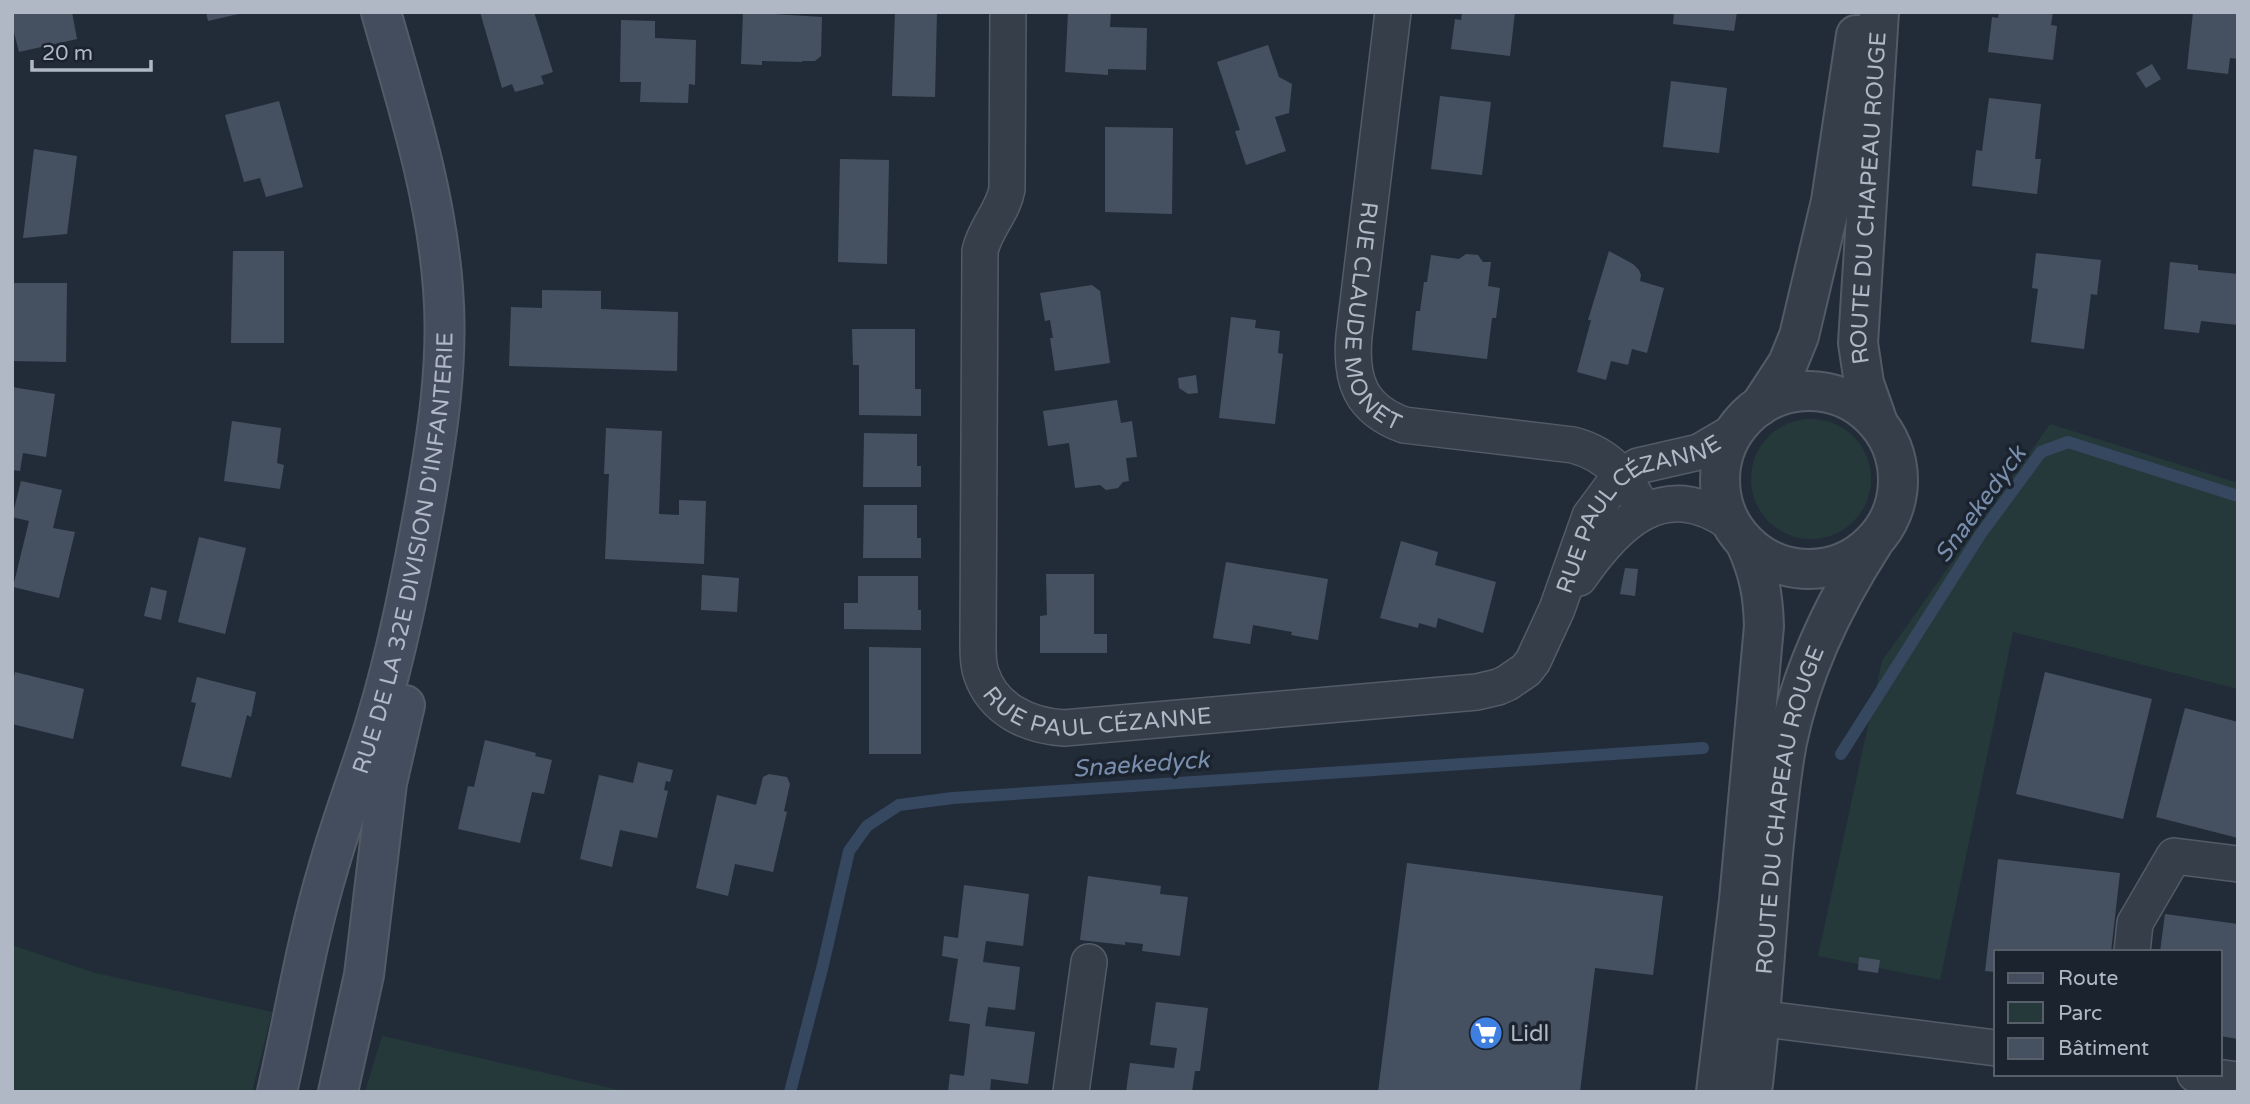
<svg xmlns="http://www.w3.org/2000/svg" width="2250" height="1104" viewBox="0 0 2250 1104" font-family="'Varela Round',sans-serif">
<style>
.green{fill:#25393b}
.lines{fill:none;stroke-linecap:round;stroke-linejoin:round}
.stream{stroke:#364760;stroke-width:12}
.building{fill:#455161}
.minor-casing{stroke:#535b67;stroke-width:38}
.tertiary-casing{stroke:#535b67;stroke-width:42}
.secondary-casing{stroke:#535b67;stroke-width:42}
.minor{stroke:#363e4a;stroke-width:35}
.tertiary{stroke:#363e4a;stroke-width:38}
.secondary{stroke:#444d5d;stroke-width:38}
.labels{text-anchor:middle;stroke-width:7;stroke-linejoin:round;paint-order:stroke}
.street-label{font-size:23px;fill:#b0b8c6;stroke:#1b232e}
.poi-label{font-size:23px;fill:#b0b8c6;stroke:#1b232e;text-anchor:start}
.water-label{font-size:24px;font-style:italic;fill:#798ead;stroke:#1b232e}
</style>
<rect width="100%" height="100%" fill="#222c39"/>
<g class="green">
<circle cx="1811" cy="479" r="60"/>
<polygon points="2050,424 2238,483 2238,689 2013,632 1940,980 1818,956 1882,661"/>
<polygon points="12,945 95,973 272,1012 252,1092 12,1092"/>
<polygon points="382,1036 396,1039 628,1092 365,1092"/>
</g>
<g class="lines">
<g class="stream">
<polyline points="1841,754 1980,535 2041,452 2068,442 2238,496"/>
<polyline points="790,1092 823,965 849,851 867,826 899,805 953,798 1703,748"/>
</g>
</g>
<g class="building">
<polygon points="12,12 72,12 77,39 19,52 12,25"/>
<polygon points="206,12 243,12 243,13 208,21"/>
<polygon points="480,12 534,12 553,72 541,76 544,84 515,92 512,84 502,88"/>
<polygon points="743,12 822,17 821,56 815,61 802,61 802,62 762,61 762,65 741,64"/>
<polygon points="895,12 937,12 935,97 892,96"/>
<polygon points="1068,12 1111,12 1110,27 1147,28 1146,70 1108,69 1108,75 1065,72"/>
<polygon points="1462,12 1515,12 1510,56 1451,49 1455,19 1461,20"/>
<polygon points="1674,12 1737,12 1734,31 1673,24"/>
<polygon points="1999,12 2053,12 2051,25 2057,26 2053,60 1988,52 1992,17 1998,18"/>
<polygon points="2193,12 2238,12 2238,59 2230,58 2228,74 2187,69"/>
<polygon points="621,20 655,21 655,38 696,40 695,85 689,84 688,103 640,102 641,82 620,82"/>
<polygon points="1268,45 1279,77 1292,84 1289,113 1275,117 1286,151 1246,165 1235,131 1240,130 1217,62"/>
<polygon points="2152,64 2161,79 2146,88 2136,73"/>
<polygon points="1671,81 1727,88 1719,153 1663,147"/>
<polygon points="1440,96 1491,102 1482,175 1431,169"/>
<polygon points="1989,98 2041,104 2035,159 2041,159 2037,194 1972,186 1976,150 1982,151"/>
<polygon points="279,101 303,187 266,197 260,178 244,182 225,115"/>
<polygon points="1105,127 1173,128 1172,214 1105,212"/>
<polygon points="34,149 77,156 67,234 23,238"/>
<polygon points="840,159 889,160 887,264 838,262"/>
<polygon points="233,251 284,251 284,343 231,343"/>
<polygon points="1609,251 1633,264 1639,270 1641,275 1640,281 1664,288 1647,353 1632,349 1628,365 1611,361 1606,380 1577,372 1591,320 1588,320"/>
<polygon points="2036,253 2101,260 2097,295 2091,294 2084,349 2031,342 2038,289 2032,288"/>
<polygon points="1466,254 1478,255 1483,262 1491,262 1488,286 1500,288 1496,318 1492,318 1487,359 1412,350 1416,311 1420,311 1424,282 1427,282 1431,255 1459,259"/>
<polygon points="2170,262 2198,265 2198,270 2238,274 2238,325 2201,321 2199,333 2164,329"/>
<polygon points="12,283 67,283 66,362 12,361"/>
<polygon points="1092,285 1100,291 1110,363 1055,371 1050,338 1053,338 1050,320 1045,321 1040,293"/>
<polygon points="542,290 601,291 601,309 678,312 677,371 509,366 511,307 542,308"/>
<polygon points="1231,317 1256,320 1255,328 1280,331 1278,353 1283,354 1275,424 1219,418"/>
<polygon points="852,329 915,329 915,389 921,389 921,416 859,415 859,365 853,365"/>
<polygon points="1196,375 1198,393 1188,394 1179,388 1178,378"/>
<polygon points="12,387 55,394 46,457 23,453 20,471 12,470"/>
<polygon points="1117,400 1121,423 1132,421 1137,457 1126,458 1129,481 1123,482 1118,488 1106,490 1100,485 1075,488 1069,443 1048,446 1043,411"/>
<polygon points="232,421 281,428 277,463 284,465 280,489 224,481"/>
<polygon points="606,428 662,431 659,514 679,515 679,500 706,501 704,564 605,559 609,474 604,474"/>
<polygon points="864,433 917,434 917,466 921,466 921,487 863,487"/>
<polygon points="21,481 62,490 53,528 75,532 59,598 13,587 29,521 12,517"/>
<polygon points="864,505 917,505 917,538 921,538 921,558 863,558"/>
<polygon points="199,537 246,548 225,634 178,622"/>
<polygon points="1401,541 1438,552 1435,565 1496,582 1483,633 1438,618 1436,628 1419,623 1418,628 1380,618"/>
<polygon points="1226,562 1328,579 1318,640 1291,635 1292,632 1253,625 1250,644 1213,638"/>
<polygon points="1625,568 1638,569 1635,596 1620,594"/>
<polygon points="1046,574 1094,574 1094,634 1107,634 1107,653 1040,653 1040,616 1047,615"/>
<polygon points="702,575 739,578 737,612 701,610"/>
<polygon points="858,576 918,576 918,610 921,610 921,630 844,629 844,603 858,603"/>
<polygon points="151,587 167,591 161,620 144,616"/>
<polygon points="869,647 921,648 921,754 869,754"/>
<polygon points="15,672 84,689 73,739 12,724 12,687"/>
<polygon points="2045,672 2152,699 2123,819 2016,794"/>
<polygon points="197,677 256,692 251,717 247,715 231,778 181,766 196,703 191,702"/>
<polygon points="2185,708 2238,722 2238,838 2156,817"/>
<polygon points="485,740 536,753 535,756 552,760 544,794 532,792 520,843 458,829 468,786 474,787"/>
<polygon points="638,762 673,770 670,782 666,781 664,790 668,791 657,838 620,830 612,867 580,859 599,775 633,783"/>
<polygon points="769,774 787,777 790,784 784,811 787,812 773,872 735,864 728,896 696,888 717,795 756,805 763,777"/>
<polygon points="1998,859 2120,873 2111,952 1996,952 1996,972 1985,971"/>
<polygon points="1407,863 1663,896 1653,975 1595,968 1580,1092 1378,1092"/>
<polygon points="1088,876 1161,886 1160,894 1188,897 1180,956 1142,951 1143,944 1125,942 1125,945 1080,940"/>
<polygon points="964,885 1029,894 1023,946 986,941 983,962 1020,967 1015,1010 988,1007 985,1026 1035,1032 1028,1084 991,1079 990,1092 948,1092 950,1074 964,1076 970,1024 949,1021 958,959 942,956 944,936 958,938"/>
<polygon points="2165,914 2238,924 2238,1039 2220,1036 2220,952 2160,952"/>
<polygon points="1859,957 1880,960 1878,973 1858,970"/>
<polygon points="1156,1002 1208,1008 1200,1071 1195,1071 1192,1092 1126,1092 1130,1063 1174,1068 1177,1048 1150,1045"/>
</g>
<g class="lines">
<defs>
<g id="minor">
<path id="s1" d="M1008,12l-1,177c-4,23 -22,39 -27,62l-2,394c0,9 0,20 3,28 12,37 48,53 83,55l413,-36 21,-5 9,-4 19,-13 7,-9 24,-52 33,-93 26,-35 22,-15 61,-14 36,-21"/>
<path id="s2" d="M1393,12l-39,324c-4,44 6,73 50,89l169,20c38,10 53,33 71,66"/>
<path d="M1579,578c38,-55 84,-102 152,-55"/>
<polyline points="2132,952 2135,923 2174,856 2238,864"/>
<polyline points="1733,1015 1996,1048"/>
<polyline points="2195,1074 2238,1080"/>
<polyline points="1071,1092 1089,962"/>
</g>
<g id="tertiary">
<circle cx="1809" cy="480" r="89"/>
<polyline points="1760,406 1788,363 1799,336 1831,201 1856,35"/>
<path id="s3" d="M1878,423l-14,-40 -6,-40 21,-331"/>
<path d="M1716,1092l23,-192 25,-274c-1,-32 -5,-53 -18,-82"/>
<path id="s4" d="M1752,1092c10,-79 14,-159 21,-239 4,-37 7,-74 14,-111 15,-72 46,-137 86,-199"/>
</g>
<g id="secondary">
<path id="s5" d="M277,1092c17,-74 29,-150 51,-223 14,-50 33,-98 48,-148 21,-69 35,-140 48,-211 13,-73 25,-148 19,-222 -7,-95 -36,-184 -62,-276"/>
<polyline points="338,1092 364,975 387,783 405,705"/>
</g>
</defs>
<use href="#minor" class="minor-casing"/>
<use href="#tertiary" class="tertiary-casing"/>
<use href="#secondary" class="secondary-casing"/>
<use href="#minor" class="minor"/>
<use href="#tertiary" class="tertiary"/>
<use href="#secondary" class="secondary"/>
</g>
<defs>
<symbol id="supermarket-disc" viewBox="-11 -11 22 22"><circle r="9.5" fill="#3f7fe0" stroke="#1b232e"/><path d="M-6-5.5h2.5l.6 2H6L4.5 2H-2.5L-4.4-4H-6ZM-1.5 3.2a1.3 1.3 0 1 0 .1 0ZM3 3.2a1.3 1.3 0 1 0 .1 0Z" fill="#fff"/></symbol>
</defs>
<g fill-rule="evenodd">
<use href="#supermarket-disc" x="1467" y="1014" width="38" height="38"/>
</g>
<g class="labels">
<g class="street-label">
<text dy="8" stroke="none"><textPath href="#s3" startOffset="228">ROUTE DU CHAPEAU ROUGE</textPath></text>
<text dy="8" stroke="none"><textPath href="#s2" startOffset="313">RUE CLAUDE MONET</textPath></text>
<text dy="8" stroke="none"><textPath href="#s1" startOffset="1447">RUE PAUL CÉZANNE</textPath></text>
<text dy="8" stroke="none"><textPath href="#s5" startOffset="555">RUE DE LA 32E DIVISION D'INFANTERIE</textPath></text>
<text dy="8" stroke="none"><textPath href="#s1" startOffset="803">RUE PAUL CÉZANNE</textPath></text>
<text dy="8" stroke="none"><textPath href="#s4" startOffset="285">ROUTE DU CHAPEAU ROUGE</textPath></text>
</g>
<g class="poi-label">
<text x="1510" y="1041">Lidl</text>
</g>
<g class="water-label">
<text transform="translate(1980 504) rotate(-54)" y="8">Snaekedyck</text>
<text transform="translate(1141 764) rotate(-4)" y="8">Snaekedyck</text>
</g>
</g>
<rect width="2250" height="1104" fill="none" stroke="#b0b8c6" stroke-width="28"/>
<rect x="1994" y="950" width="228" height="126" fill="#1b232e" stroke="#575f6b" stroke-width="2"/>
<rect x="2008" y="973" width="35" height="10" fill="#444d5d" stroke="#575f6b" stroke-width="2"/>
<text x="2058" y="985" font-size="21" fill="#b0b8c6">Route</text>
<rect x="2008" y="1002" width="35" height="21" fill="#25393b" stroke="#575f6b" stroke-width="2"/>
<text x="2058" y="1020" font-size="21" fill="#b0b8c6">Parc</text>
<rect x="2008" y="1038" width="35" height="21" fill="#455161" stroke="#575f6b" stroke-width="2"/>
<text x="2058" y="1055" font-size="21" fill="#b0b8c6">Bâtiment</text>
<path d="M32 60v10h119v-10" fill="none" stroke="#b0b8c6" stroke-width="3.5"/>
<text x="42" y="60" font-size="21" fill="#b0b8c6" stroke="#1b232e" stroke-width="5" paint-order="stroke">20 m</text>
</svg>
